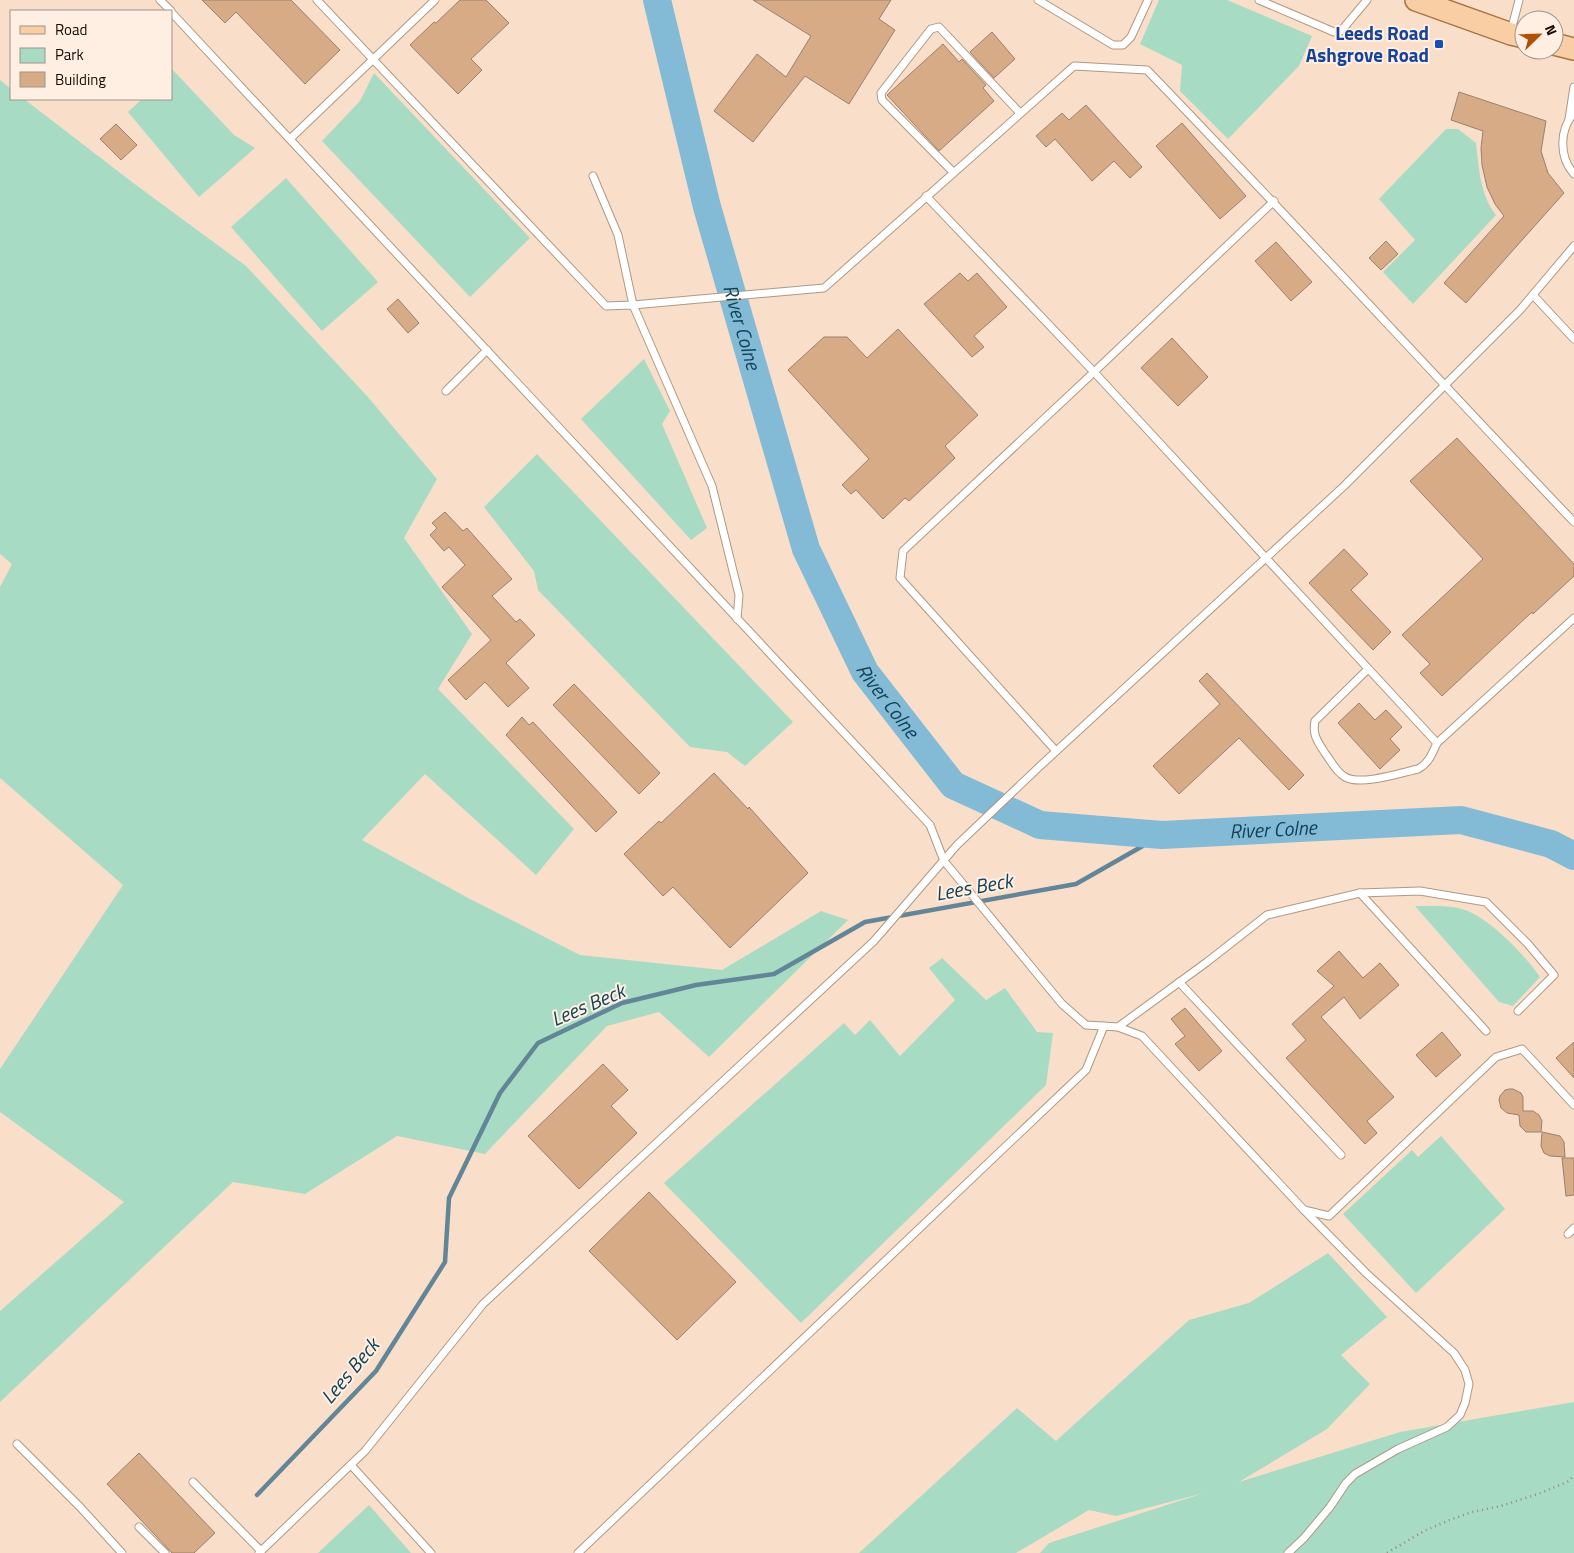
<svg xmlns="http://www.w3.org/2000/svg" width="1574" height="1553" viewBox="0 0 1574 1553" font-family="'Titillium Web',sans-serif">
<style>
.green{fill:#a8dbc3}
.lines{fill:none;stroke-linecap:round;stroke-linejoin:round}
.stream{stroke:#628698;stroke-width:4.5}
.river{stroke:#83bbd7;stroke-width:28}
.building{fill:#d6ab86;stroke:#98816e}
.service-casing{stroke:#af9884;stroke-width:9}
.primary-casing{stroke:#a67545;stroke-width:24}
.path{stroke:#9b8879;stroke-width:2.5;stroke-dasharray:1 4;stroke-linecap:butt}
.service{stroke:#fff;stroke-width:7}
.primary{stroke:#f9cea4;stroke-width:21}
.transit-dot{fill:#1a4fb4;stroke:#feefe2;stroke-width:2}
.labels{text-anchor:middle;stroke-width:4;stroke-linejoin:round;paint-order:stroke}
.transit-label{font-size:19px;font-weight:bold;fill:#164399;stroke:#feefe2;text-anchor:end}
.water-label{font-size:20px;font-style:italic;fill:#134256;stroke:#feefe2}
</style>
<rect width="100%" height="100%" fill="#f9dfca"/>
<g class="green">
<polygon points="1159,0 1227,0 1312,36 1299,66 1228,139 1180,91 1182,65 1140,44"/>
<polygon points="171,68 234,135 255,148 199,197 128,112 142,99 171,99"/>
<polygon points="374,73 530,238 470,297 322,141 360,101"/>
<polygon points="0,80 11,89 11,99 24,99 132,182 246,266 367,396 437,479 404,538 472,634 438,689 574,829 536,875 425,774 362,840 470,899 580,955 722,970 821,911 848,920 709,1057 659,1012 607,1026 485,1154 397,1136 305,1194 233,1182 0,1402 0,1311 124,1202 0,1112 0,1069 123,885 0,778 0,587 12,564 0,554"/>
<path d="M1446,129h12l18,14c3,25 4,52 20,72l-83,89 -30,-32 32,-32 -36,-41z"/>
<polygon points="286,178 378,282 322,331 231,227"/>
<polygon points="644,359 670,411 662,424 707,528 691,540 581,419"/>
<polygon points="537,454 793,722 745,766 727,752 690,747 538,590 534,571 484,507"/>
<path d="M1415,906c14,0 34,-1 47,3 27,8 62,45 78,68l-27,29 -14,-4z"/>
<polygon points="942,958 986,1000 1005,988 1037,1032 1053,1033 1046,1085 801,1323 664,1183 844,1023 855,1035 870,1020 900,1056 955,1000 929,968"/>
<polygon points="1441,1136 1505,1209 1416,1293 1343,1214 1412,1150 1418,1157"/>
<polygon points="1328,1253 1387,1317 1341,1355 1370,1384 1327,1429 1239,1482 1400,1432 1574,1402 1574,1553 1040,1553 1049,1543 1204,1493 1116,1516 1089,1510 1016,1553 859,1553 1017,1408 1056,1441 1189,1320 1249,1303"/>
<polygon points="369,1505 411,1553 318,1553"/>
</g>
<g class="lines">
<polyline class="stream" points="257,1495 376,1371 445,1262 449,1198 500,1093 538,1043 622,1003 696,985 774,974 865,922 1076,884 1162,835"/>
<path class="river" id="s1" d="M657,0l50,207 99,342 59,123 88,113 87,40 122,10 299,-15 90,24 23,12"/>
</g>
<g class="building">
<polygon points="202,0 291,0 340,50 305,84 236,12 225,23"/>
<polygon points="460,0 486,0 509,23 471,59 482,70 458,94 410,45 434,22 436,23"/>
<polygon points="753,0 891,0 879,19 895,30 849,104 805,76 753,142 714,111 757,54 786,77 811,36"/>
<polygon points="992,32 1015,59 994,78 970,52"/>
<polygon points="943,44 959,62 962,59 986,85 983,88 994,101 939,151 887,95"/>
<polygon points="1459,92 1546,121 1541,151 1548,173 1564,193 1466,303 1444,283 1504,216 1495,204 1487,187 1482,165 1481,148 1483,131 1451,120"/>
<polygon points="1086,105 1142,167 1130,178 1114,161 1092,181 1055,139 1046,147 1036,136 1062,113 1069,120"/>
<polygon points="1182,123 1246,196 1220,219 1156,146"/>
<polygon points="116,124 137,145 121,160 100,139"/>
<polygon points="1386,241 1398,254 1381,270 1369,258"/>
<polygon points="1276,242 1312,282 1291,301 1255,261"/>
<polygon points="960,273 968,281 977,273 1007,307 974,336 984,347 972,357 924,304"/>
<polygon points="398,299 419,323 408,333 387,309"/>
<polygon points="898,329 978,415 945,446 955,458 909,501 905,498 883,519 856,490 851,494 842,485 869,459 788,370 824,337 847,337 867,358"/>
<polygon points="1172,338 1208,377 1178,406 1141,368"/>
<polygon points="1457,438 1574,564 1574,576 1533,614 1532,612 1442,696 1420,673 1430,664 1402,635 1483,559 1410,481"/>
<polygon points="445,512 463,531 467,528 512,579 492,596 516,622 520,619 535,635 506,663 529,688 508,707 485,682 466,700 448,680 491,640 442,587 465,565 449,547 444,551 430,535 437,528 432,523"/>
<polygon points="1344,549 1368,574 1351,590 1391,632 1373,650 1309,583"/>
<polygon points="1207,673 1304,775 1289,790 1239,738 1179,794 1153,766 1220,704 1199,681"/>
<polygon points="574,684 660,773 639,794 553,705"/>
<polygon points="1359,703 1375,720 1386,710 1402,727 1390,739 1400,750 1380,769 1338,723"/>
<polygon points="522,717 529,725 533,722 617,812 596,832 506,735"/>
<polygon points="714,773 748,809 749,807 808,873 730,948 673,887 663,896 624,854 659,821 661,823"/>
<polygon points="1339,951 1363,978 1380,963 1399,985 1360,1019 1344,997 1321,1017 1394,1097 1367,1121 1377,1133 1365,1144 1286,1058 1306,1040 1292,1024 1334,986 1317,971"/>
<polygon points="1185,1008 1222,1051 1199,1071 1175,1044 1185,1036 1171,1019"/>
<polygon points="1442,1032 1461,1055 1436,1077 1416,1055"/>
<polygon points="1574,1042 1574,1078 1556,1058"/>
<polygon points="603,1064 628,1090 611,1106 637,1133 579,1189 528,1136"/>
<polygon points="1509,1089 1513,1089 1521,1093 1523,1097 1523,1111 1533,1111 1539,1115 1542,1121 1541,1132 1526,1132 1520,1126 1519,1115 1507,1113 1501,1108 1499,1100 1500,1096 1505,1090"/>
<polygon points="1542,1132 1560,1136 1564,1142 1565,1157 1550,1156 1544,1153 1541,1146"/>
<polygon points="1562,1158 1574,1158 1574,1195 1566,1196"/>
<polygon points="649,1192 736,1282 677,1340 589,1251"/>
<polygon points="139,1453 215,1533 194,1553 172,1553 107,1484"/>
</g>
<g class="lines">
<defs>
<g id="service">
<polyline points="160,0 171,11"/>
<polyline points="317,0 606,306 633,305 712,486 739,595 737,619"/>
<polyline points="1038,0 1113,45 1123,45 1131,37 1148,0"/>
<polyline points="1259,0 1334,32 1341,31 1367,0"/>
<polyline points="171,12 930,825 944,861 1062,1004 1086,1025 1118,1027 1207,962 1267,915 1360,893 1420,891 1486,902 1528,944 1554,975 1518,1011"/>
<polyline points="1511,31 1519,0"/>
<path d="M1574,113c-15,17 -15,44 0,61"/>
<polyline points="1569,119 1574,87"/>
<polyline points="290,139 435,0"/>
<polyline points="953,172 882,100 881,93 931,29 939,27 1020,113"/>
<path d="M593,176l25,59 15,70 191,-17 250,-222 73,4c144,149 284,302 427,452"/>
<polyline points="926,196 1094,372 1437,743 1574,618"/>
<polyline points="1533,295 1574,339"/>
<polyline points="446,391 487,350"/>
<path d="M1368,669l-53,52c-3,14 3,21 10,32 6,8 11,19 20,24 16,9 55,-4 73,-8 11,-6 14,-15 19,-26"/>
<polyline points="1056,751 900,578 903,551 1094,372 1274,201"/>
<polyline points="1360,893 1486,1031"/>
<polyline points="1179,982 1341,1155"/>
<polyline points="1118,1027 1142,1036 1304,1210 1329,1216 1496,1057 1522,1049 1574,1105"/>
<polyline points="1568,1234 1574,1228"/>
<polyline points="17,1444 80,1507 122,1553"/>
<polyline points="351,1465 431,1553"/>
<polyline points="193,1482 261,1551"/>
<polyline points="139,1527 165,1553"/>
<polyline points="259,1553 365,1451 483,1304 874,941 957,845 1039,767 1344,486 1520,310 1574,246"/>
<polyline points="578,1553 1086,1070 1104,1026"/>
<polyline points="1288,1553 1304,1538 1330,1507 1346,1483 1355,1474 1398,1449 1447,1427 1460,1415 1465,1403 1469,1384 1465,1370 1454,1353 1366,1273 1304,1210"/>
</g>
<g id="primary">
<polyline points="1416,0 1511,34 1524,37"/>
<polyline points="1554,44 1574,49"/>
</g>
</defs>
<use href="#service" class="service-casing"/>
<use href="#primary" class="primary-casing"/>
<polyline class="path" points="1387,1553 1424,1531 1447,1521 1472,1512 1501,1506 1541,1493 1569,1481 1574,1475"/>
<use href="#service" class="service"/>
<use href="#primary" class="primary"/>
</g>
<rect class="transit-dot" x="1434" y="39" width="10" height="10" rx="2.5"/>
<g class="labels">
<g class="transit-label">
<text x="1429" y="40">Leeds Road<tspan x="1429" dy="22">Ashgrove Road</tspan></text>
</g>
<g class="water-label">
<text dy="7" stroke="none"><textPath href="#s1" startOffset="338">River Colne</textPath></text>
<text dy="7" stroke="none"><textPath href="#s1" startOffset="742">River Colne</textPath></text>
<text dy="7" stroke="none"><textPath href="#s1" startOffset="1178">River Colne</textPath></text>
<text transform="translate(974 887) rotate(-10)" y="7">Lees Beck</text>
<text transform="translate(588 1005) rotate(-23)" y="7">Lees Beck</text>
<text transform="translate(350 1371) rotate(-50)" y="7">Lees Beck</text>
</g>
</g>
<rect x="10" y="10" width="162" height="90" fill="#feefe2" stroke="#a0948a"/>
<rect x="20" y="26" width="25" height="8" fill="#f9cea4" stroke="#a0948a"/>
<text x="55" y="35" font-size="15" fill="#140c05">Road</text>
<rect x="20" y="48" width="25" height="15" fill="#a8dbc3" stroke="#a0948a"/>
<text x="55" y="60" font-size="15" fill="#140c05">Park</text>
<rect x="20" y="72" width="25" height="15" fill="#d6ab86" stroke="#a0948a"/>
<text x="55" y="85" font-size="15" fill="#140c05">Building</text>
<g transform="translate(1539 35) rotate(67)"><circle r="24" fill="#feefe2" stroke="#a0948a"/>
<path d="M0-4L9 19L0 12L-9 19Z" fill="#b15108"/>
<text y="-8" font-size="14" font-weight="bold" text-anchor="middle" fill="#140c05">N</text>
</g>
</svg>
